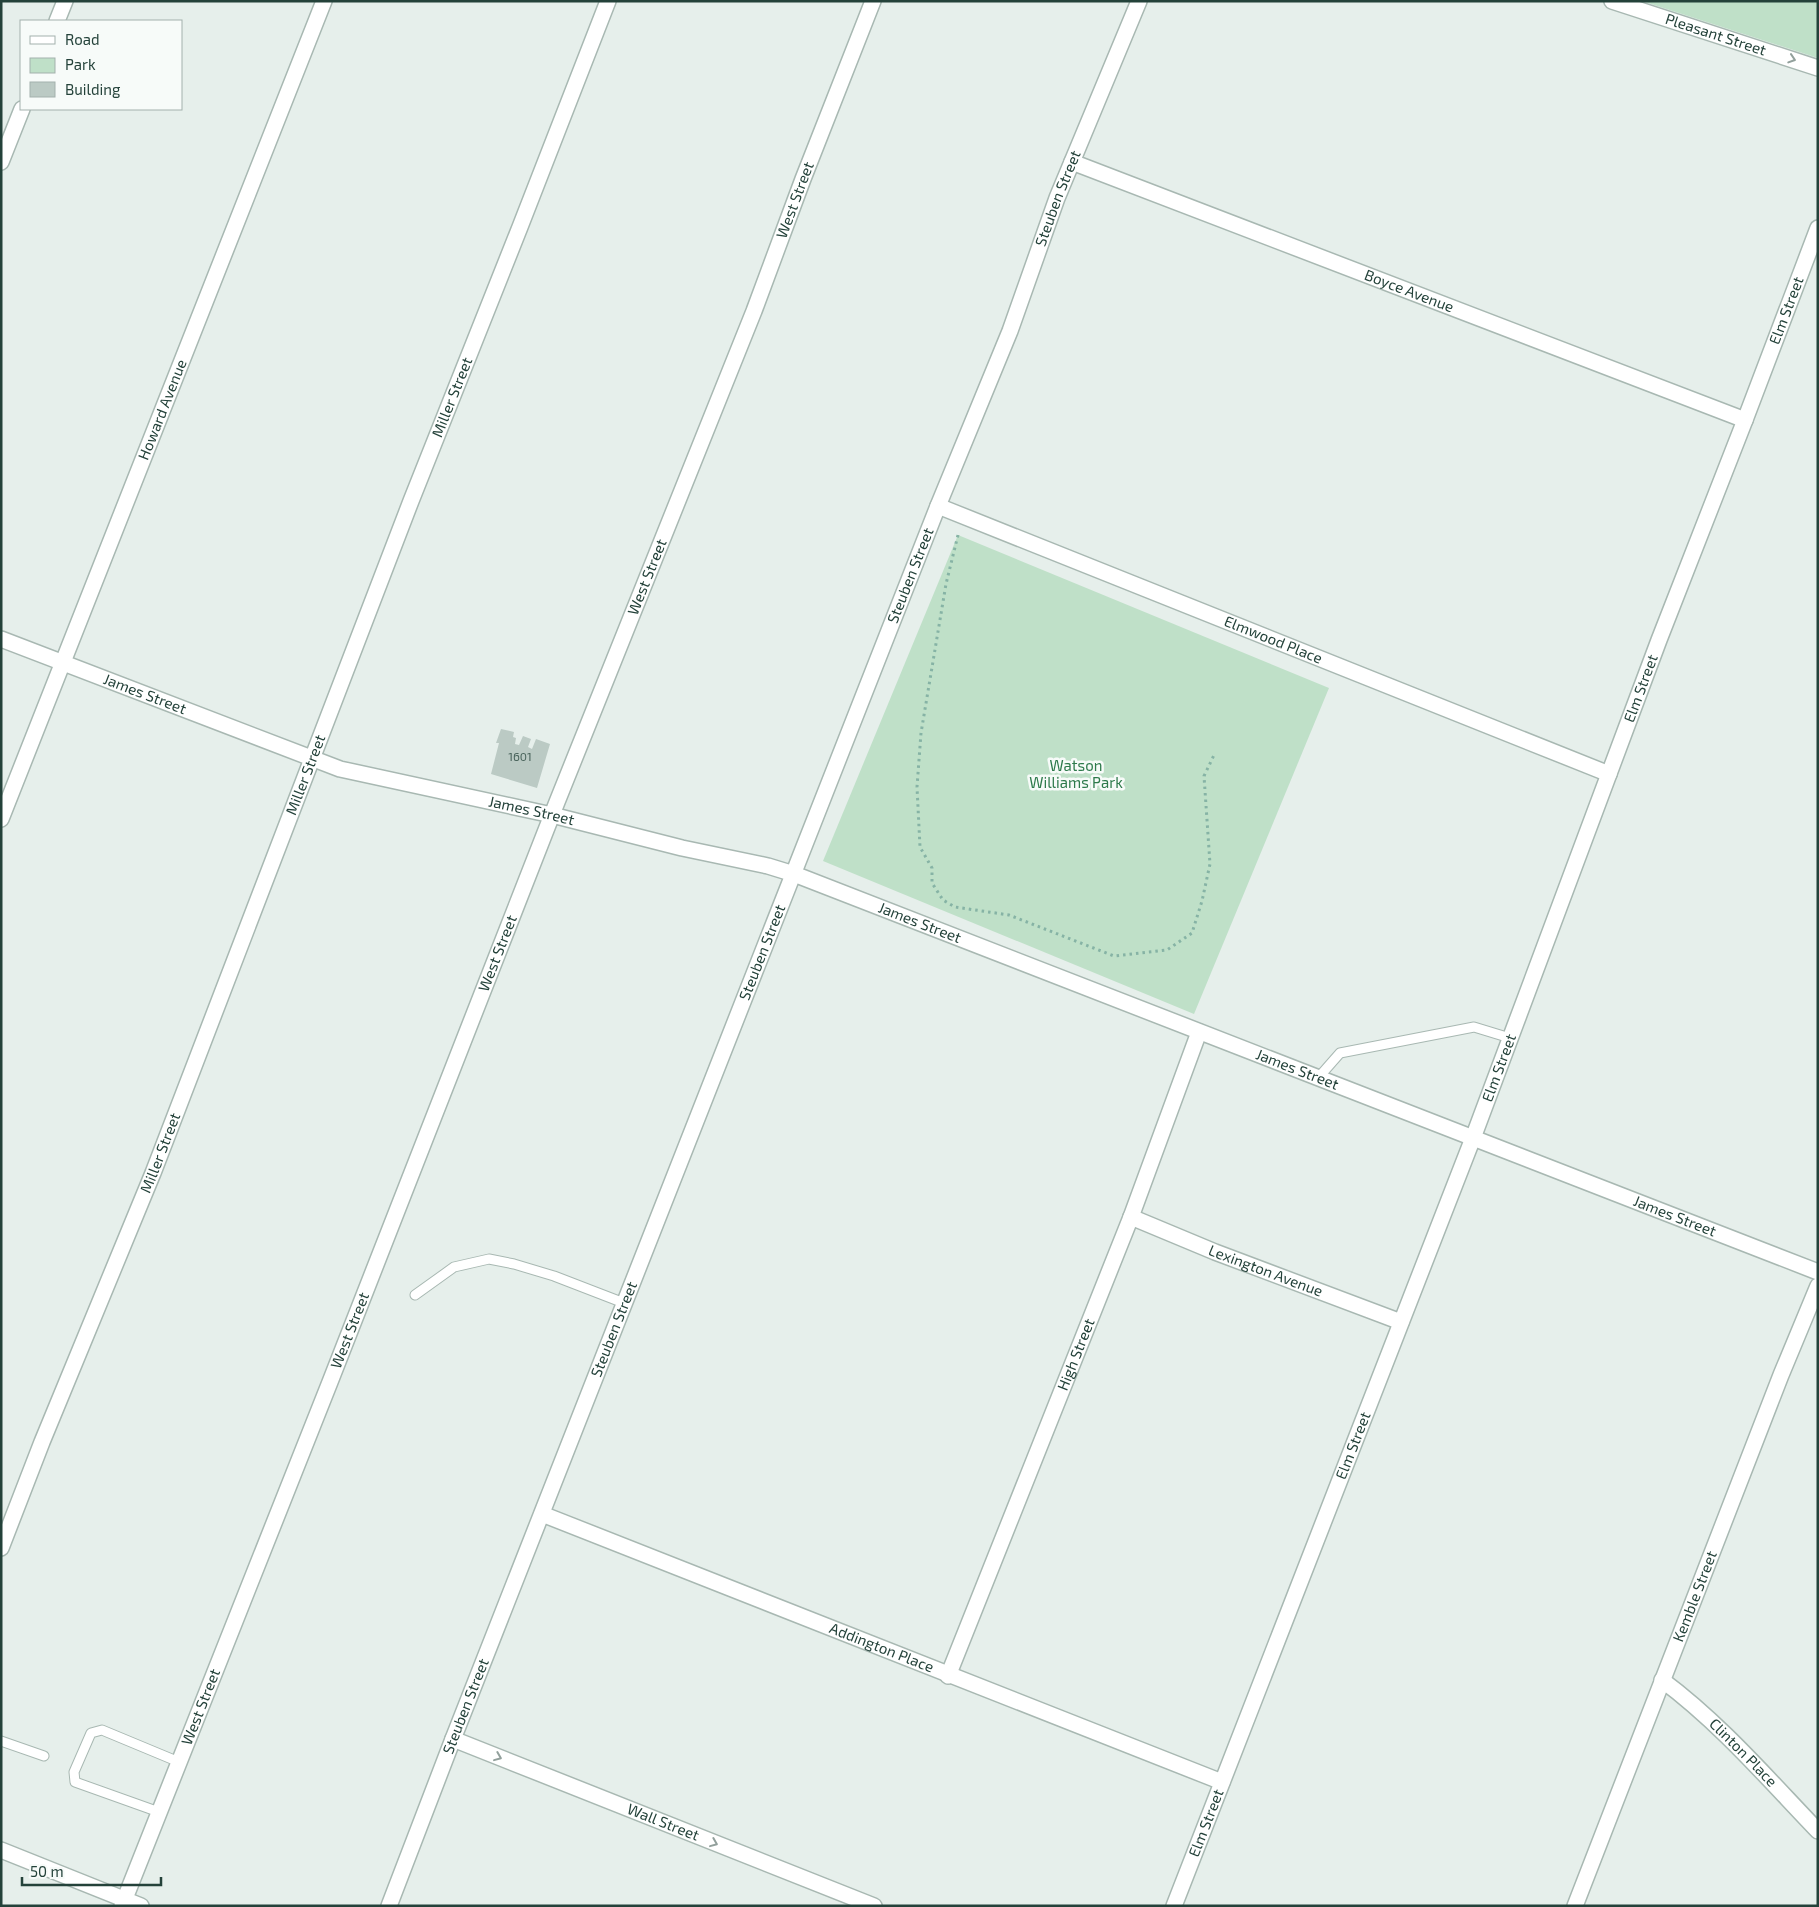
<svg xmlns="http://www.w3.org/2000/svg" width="1819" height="1907" viewBox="0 0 1819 1907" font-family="'Exo 2',sans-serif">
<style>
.green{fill:#bfe0c8}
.building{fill:#bbcac4}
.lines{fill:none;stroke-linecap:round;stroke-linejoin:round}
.service-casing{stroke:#a8b8b2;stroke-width:11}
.minor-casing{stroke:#a8b8b2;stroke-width:18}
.tertiary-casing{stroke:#a8b8b2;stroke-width:18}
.path{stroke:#86b3a5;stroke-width:3;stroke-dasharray:2.5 4;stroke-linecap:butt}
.service{stroke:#fff;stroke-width:9}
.minor{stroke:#fff;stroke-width:15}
.tertiary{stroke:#fff;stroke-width:15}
.oneway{stroke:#92a09c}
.labels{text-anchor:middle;stroke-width:5;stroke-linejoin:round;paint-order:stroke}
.number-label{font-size:12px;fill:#4a645c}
.street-label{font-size:15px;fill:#24423a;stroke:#f7fbf9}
.park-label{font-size:15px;fill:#2d7a4b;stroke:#f7fbf9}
</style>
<rect width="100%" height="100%" fill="#e6efeb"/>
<g class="green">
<polygon points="1642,1 1818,1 1818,58"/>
<polygon points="958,535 1329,688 1194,1014 823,861"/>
</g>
<polygon class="building" points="501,729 514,732 513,737 516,738 515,744 519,745 523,736 531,739 528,747 532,749 536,739 550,744 537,788 491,774 499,743 496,743"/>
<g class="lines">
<defs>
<g id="service">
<polyline points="1318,1078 1340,1053 1474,1027 1510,1038"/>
<polyline points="415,1295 454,1267 489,1259 514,1264 554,1276 624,1303"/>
<polyline points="1,1741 44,1756"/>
<polyline points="159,1812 75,1782 74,1772 91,1733 102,1730 179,1762"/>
</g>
<g id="minor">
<polyline points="57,21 65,1"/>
<polyline points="1,162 22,109"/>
<path id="s1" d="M1072,162l673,258"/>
<path id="s2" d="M938,506l671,268"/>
<path id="s3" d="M1,639l339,130 212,46 130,33 86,18 26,8 1024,398"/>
<path id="s4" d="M1,819l323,-818"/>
<path id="s5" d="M1131,1217l84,35 186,70"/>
<path id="s6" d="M542,1514l680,268"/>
<path id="s7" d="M1,1548l41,-106 111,-269 258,-672 109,-274 88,-226"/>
<path id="s8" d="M948,1676l183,-459 68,-185"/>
<path id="s9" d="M1662,1680c58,43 106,99 156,151"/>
<path id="s10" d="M453,1739l421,167"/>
<polyline points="1,1850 141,1906"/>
<path id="s11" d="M122,1906l208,-524 227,-580 197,-491 49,-132 70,-178"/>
<path id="s12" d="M389,1906l64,-167 485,-1233 72,-175 47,-133 82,-197"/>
<path id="s13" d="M1174,1906l299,-768 186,-498 86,-220 73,-192"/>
<path id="s14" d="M1575,1906l206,-531 37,-89"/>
</g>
<g id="tertiary">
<path id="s15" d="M1612,1l206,67"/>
</g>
</defs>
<use href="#service" class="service-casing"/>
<use href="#minor" class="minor-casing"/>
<use href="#tertiary" class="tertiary-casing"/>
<polyline class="path" points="958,535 946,584 921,733 917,787 920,847 932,868 932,883 943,900 955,907 1009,915 1114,956 1167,950 1192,933 1202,901 1210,864 1204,776 1215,753"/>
<use href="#service" class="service"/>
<use href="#minor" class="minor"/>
<use href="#tertiary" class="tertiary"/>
</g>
<defs><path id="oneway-chevron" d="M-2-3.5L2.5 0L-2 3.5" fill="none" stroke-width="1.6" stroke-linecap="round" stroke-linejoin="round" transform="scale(1.25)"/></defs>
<g class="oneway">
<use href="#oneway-chevron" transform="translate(1792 59) rotate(18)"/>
<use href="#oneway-chevron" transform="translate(498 1757) rotate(22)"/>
<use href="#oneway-chevron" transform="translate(714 1843) rotate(22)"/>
</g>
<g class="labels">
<g class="number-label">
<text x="520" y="761">1601</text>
</g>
<g class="street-label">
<text dy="5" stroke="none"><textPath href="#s15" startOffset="109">Pleasant Street</textPath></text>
<text dy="5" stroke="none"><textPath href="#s12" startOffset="1834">Steuben Street</textPath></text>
<text dy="5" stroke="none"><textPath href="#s11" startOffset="1834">West Street</textPath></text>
<text dy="5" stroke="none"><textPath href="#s1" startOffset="361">Boyce Avenue</textPath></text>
<text dy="5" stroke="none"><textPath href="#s13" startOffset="1709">Elm Street</textPath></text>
<text dy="5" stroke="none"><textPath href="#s7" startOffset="1236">Miller Street</textPath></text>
<text dy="5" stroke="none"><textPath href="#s4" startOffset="440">Howard Avenue</textPath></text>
<text dy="5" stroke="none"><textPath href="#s12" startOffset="1429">Steuben Street</textPath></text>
<text dy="5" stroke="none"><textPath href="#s11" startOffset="1429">West Street</textPath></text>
<text dy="5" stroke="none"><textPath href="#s2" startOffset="361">Elmwood Place</textPath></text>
<text dy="5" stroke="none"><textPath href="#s13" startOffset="1304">Elm Street</textPath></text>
<text dy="5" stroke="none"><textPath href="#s3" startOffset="154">James Street</textPath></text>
<text dy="5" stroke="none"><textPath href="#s7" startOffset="831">Miller Street</textPath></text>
<text dy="5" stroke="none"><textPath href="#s3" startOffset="559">James Street</textPath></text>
<text dy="5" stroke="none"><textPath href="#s3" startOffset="964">James Street</textPath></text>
<text dy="5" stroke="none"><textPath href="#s12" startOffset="1024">Steuben Street</textPath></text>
<text dy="5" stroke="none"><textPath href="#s11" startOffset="1024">West Street</textPath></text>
<text dy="5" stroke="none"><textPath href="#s13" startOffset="899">Elm Street</textPath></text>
<text dy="5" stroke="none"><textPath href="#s3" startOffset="1369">James Street</textPath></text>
<text dy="5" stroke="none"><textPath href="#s7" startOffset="426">Miller Street</textPath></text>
<text dy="5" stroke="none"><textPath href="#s3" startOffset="1774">James Street</textPath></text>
<text dy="5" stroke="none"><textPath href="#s5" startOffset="145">Lexington Avenue</textPath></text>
<text dy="5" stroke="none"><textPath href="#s12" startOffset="619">Steuben Street</textPath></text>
<text dy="5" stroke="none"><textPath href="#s11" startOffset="619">West Street</textPath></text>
<text dy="5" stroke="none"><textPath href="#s8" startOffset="346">High Street</textPath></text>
<text dy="5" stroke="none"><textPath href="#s13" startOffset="494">Elm Street</textPath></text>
<text dy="5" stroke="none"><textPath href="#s14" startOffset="332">Kemble Street</textPath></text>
<text dy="5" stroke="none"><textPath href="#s6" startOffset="365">Addington Place</textPath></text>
<text dy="5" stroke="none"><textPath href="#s11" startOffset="214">West Street</textPath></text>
<text dy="5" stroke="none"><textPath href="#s12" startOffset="214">Steuben Street</textPath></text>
<text dy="5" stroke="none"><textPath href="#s9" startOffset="109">Clinton Place</textPath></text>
<text dy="5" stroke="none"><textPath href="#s10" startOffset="226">Wall Street</textPath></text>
<text dy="5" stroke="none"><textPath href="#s13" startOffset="89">Elm Street</textPath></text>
</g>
<g class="park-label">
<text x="1076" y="771">Watson<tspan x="1076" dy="17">Williams Park</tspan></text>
</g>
</g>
<rect width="1819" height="1907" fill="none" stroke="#24423a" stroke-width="5"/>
<rect x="20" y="20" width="162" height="90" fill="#f7fbf9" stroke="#a3b1ad"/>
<rect x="30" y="36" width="25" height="8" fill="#ffffff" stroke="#a3b1ad"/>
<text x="65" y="45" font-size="15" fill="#24423a">Road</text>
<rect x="30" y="58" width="25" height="15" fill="#bfe0c8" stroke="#a3b1ad"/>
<text x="65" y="70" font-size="15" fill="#24423a">Park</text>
<rect x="30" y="82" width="25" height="15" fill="#bbcac4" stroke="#a3b1ad"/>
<text x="65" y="95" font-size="15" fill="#24423a">Building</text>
<path d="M22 1877v8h139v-8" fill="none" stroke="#24423a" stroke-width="2.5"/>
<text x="30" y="1877" font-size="15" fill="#24423a" stroke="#f7fbf9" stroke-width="4" paint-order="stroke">50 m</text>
</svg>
